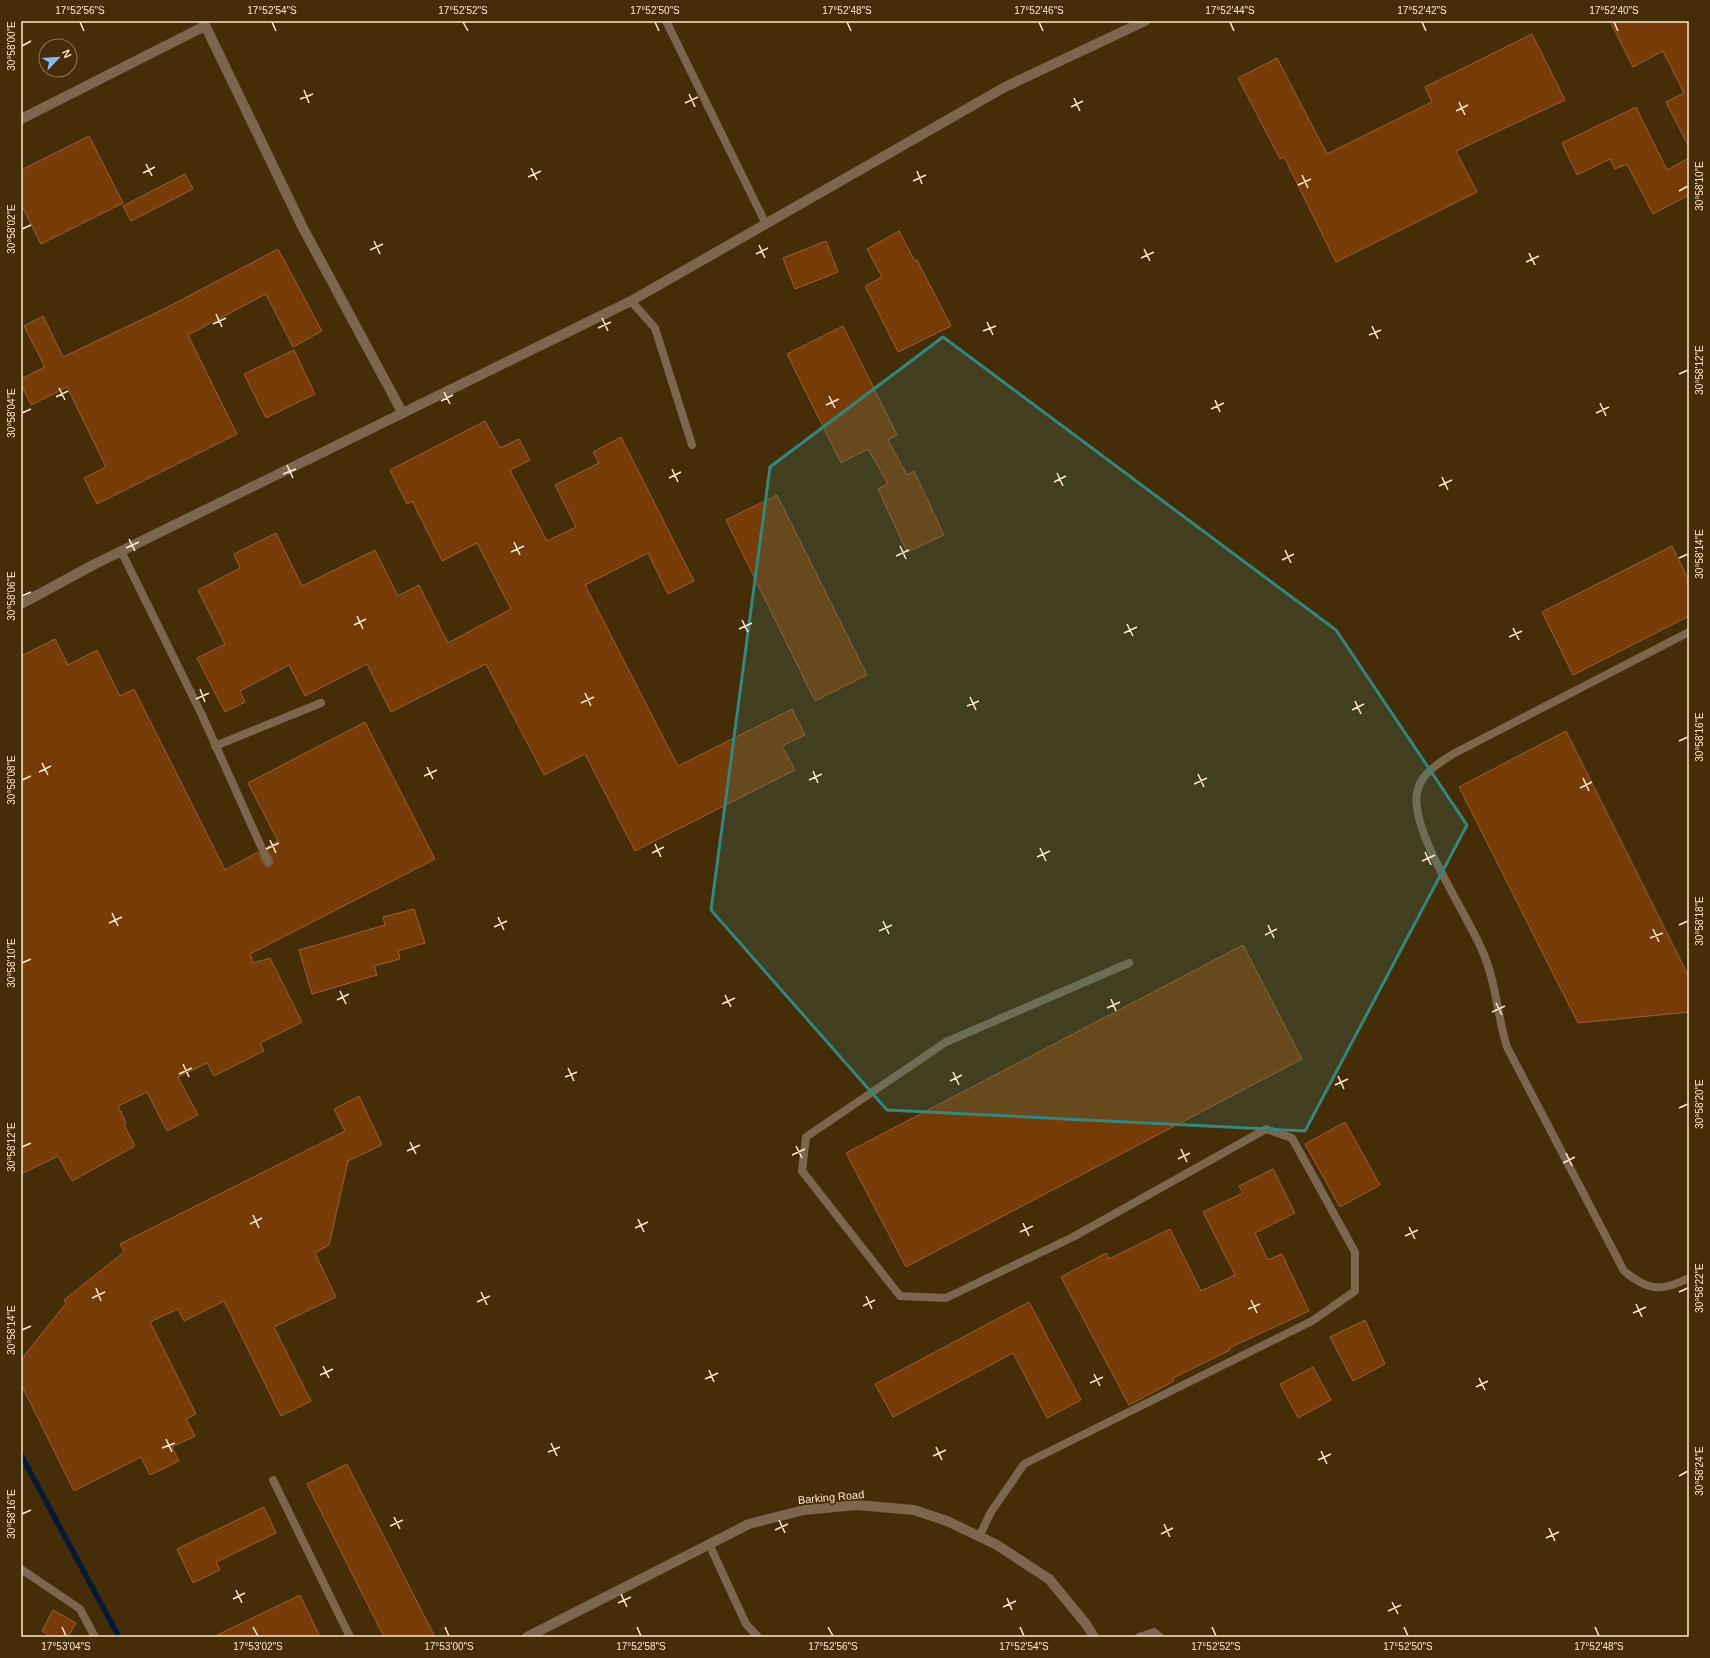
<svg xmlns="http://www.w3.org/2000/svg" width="1710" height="1658" viewBox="0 0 1710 1658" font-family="Helvetica,sans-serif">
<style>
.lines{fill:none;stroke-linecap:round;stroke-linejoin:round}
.stream{stroke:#041a34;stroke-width:5.5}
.building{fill:#773b08;stroke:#9d5e32}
.lane{stroke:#7b674e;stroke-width:8}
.street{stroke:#7b674e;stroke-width:10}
.marked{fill:#33877d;fill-opacity:0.2;stroke:#33877d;stroke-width:3;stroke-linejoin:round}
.ticks{fill:none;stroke:#fee9cf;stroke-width:1.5}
.labels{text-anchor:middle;stroke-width:3.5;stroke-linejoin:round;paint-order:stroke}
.street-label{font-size:11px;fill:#fee9cf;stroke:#452d08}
.neatline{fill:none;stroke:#fee9cf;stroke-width:1.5}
.ticks-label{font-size:10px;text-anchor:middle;fill:#fee9cf}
</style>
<rect width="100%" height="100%" fill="#452d08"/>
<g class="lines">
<polyline class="stream" points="21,1455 119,1637"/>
</g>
<g class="building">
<polygon points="1610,21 1689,21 1689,147 1666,102 1684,93 1663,51 1633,67"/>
<polygon points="1532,34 1565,100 1456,151 1477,192 1336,262 1284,157 1280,159 1238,78 1277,58 1327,154 1432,102 1425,87"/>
<polygon points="1636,107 1667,170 1689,158 1689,195 1653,214 1627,164 1615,169 1610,159 1577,175 1562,143"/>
<polygon points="89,136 123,203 41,244 21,204 21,170"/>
<polygon points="185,174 193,189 131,221 123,206"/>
<polygon points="899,231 915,261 917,260 951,326 898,352 865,286 882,277 867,249"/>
<polygon points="826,241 838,272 795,289 783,258"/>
<polygon points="278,249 322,331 293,347 266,294 188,335 237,434 97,504 84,478 106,467 67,387 31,405 21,384 21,379 45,367 24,326 43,316 63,357 164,309"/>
<polygon points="843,326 897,435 888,440 907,475 914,471 944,535 907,552 878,489 888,484 868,449 841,463 787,354"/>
<polygon points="294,350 315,394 266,418 244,374"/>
<polygon points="485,421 500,448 519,439 530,460 510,470 547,541 576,527 555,485 599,463 593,452 621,437 694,581 668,594 648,553 585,585 678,766 792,709 805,735 782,746 795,770 635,851 585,754 544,775 486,664 391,712 367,664 305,696 289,665 240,691 245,702 225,712 197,658 225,644 198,590 240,568 234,554 276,533 302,586 375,550 398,596 419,585 448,643 511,609 477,543 442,561 412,501 407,504 390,470"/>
<polygon points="777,495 867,675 815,701 726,520"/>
<polygon points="1672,546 1689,581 1689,616 1573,675 1542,612"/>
<polygon points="55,639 68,665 97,650 120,696 134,689 225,870 258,852 265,867 270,867 273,863 267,847 278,841 248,783 365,722 435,859 250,954 253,963 270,958 302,1022 260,1043 264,1051 214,1076 207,1063 178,1077 198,1115 167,1131 147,1092 118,1106 126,1123 124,1125 135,1146 72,1181 58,1156 21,1174 21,656"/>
<polygon points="1566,731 1689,977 1689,1012 1578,1023 1459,787"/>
<polygon points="414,909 425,943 398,951 400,959 374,966 377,975 312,994 299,950 385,925 383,917"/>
<polygon points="1243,945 1302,1059 906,1267 846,1153"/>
<polygon points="359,1096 382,1145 348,1161 329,1245 315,1253 336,1297 274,1327 311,1401 281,1416 224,1301 184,1321 178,1309 150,1322 196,1414 186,1419 195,1436 172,1447 179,1461 150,1475 141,1457 74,1491 21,1384 21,1360 66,1303 64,1300 124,1252 120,1244 345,1131 334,1109"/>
<polygon points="1345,1122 1380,1185 1340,1207 1305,1144"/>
<polygon points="1273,1169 1295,1213 1255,1233 1268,1260 1282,1254 1309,1311 1229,1348 1230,1350 1173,1378 1174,1381 1129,1405 1061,1277 1106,1253 1109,1259 1170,1229 1201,1291 1235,1275 1203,1212 1243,1193 1239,1186"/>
<polygon points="1029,1302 1081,1400 1047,1418 1013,1353 893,1417 875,1384"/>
<polygon points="1365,1320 1385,1364 1353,1381 1330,1337"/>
<polygon points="1313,1367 1331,1400 1298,1418 1280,1384"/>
<polygon points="347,1464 435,1637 384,1637 307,1484"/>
<polygon points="264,1507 276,1533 216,1562 220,1570 193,1583 177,1549"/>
<polygon points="300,1595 320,1637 213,1637"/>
<polygon points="53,1610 76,1623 68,1637 52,1637 42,1631"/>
</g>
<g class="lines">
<g class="lane">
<polyline points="666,21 766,224"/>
<polyline points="631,301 655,328 692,445"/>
<polyline points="121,551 201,713 268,862"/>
<path d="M1689,632l-236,122c-14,9 -33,20 -36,39 -7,38 49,119 65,157 14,31 15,65 25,97l117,224c24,20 37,21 65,7"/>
<polyline points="215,746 321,703"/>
<polyline points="273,1480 350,1637"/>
<polyline points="979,1537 991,1512 1024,1464 1312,1321 1355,1291 1355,1252 1292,1138 1266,1129 1073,1237 946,1298 900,1296 802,1171 806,1137 946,1042 1129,963"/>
<polyline points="709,1544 746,1624 758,1637"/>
<polyline points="21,1569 80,1609 95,1637"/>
<polyline points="1139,1637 1154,1632 1160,1637"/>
</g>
<g class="street">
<polyline points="203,21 303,228 402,412"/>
<polyline points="21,119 205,26"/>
<polyline points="21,604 95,564 631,301 1005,87 1145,21"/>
<polyline points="527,1637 749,1524 804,1510 856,1505 914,1510 947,1521 997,1545 1049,1579 1086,1624 1094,1637"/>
</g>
</g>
<path class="marked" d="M943,337l393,293 131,195 -162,306 -418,-21 -176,-200 59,-443z"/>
<path class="ticks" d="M80,22l4,9M272,22l4,9M463,22l5,9M655,22l4,9M847,22l4,9M1039,22l4,9M1230,22l4,9M1422,22l4,9M1614,22l4,9M22,46l9,-5M304,90l5,13M689,94l6,13M1074,98l6,13M300,99l13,-5M1459,102l6,13M685,103l13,-6M1071,107l12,-6M1456,111l12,-6M146,164l6,12M531,168l6,12M917,171l5,13M143,173l12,-6M1302,175l6,13M528,177l13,-6M913,181l13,-6M1298,185l13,-6M1679,191l9,-5M22,229l9,-4M374,241l6,13M759,245l6,13M1144,249l6,12M370,250l13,-6M1529,253l6,12M756,254l12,-6M1141,258l13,-6M1526,262l13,-6M216,314l6,13M602,318l6,13M987,322l6,13M213,324l13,-6M1372,326l6,13M598,328l13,-6M983,331l13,-5M1369,335l12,-5M1679,374l9,-4M59,388l6,12M444,392l6,12M829,396l6,12M56,397l12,-6M1215,400l5,12M441,401l12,-6M1600,403l6,13M826,405l13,-6M1211,409l13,-6M22,413l9,-4M1596,413l13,-6M287,465l6,13M672,469l6,13M1057,473l6,13M283,474l13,-5M1442,477l6,13M669,478l12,-6M1054,482l12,-6M1439,486l13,-6M129,539l6,12M514,542l6,13M900,546l6,13M126,548l13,-6M1285,550l6,13M511,552l13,-6M896,556l13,-6M1679,558l9,-4M1282,560l12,-6M22,596l9,-4M357,616l6,13M742,620l6,12M1127,624l6,12M354,625l12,-6M1513,628l6,12M739,629l13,-6M1124,633l13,-6M1509,637l13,-6M200,689l5,13M585,693l6,13M970,697l6,13M196,699l13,-6M1355,701l6,13M581,703l13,-6M967,706l12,-5M1352,710l12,-6M1679,741l9,-4M42,763l6,12M427,767l6,12M813,771l5,12M39,772l12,-6M1198,774l6,13M424,776l13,-6M1583,778l6,13M22,780l9,-4M809,780l13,-6M1194,784l13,-6M1580,788l12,-6M270,840l6,13M655,844l6,13M1040,848l6,13M266,849l13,-6M1425,852l6,13M652,853l12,-6M1037,857l13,-6M1422,861l13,-6M112,913l6,13M498,917l6,13M883,921l6,13M109,923l13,-6M1268,925l6,13M1679,925l9,-4M494,927l13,-6M1653,929l6,13M879,931l13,-6M1265,935l12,-6M1650,938l13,-5M22,963l9,-4M340,991l6,13M725,995l6,12M1111,999l5,12M337,1000l12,-6M1496,1003l6,12M722,1004l13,-6M1107,1008l13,-6M1492,1012l13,-6M183,1064l6,13M568,1068l6,13M953,1072l6,13M179,1074l13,-6M1338,1076l6,13M565,1077l12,-5M950,1081l12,-6M1335,1085l13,-6M1679,1108l9,-4M410,1142l6,12M796,1146l6,12M22,1147l9,-4M1181,1149l6,13M407,1151l13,-6M1566,1153l6,13M792,1155l13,-6M1178,1159l12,-6M1563,1163l12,-6M253,1215l6,13M638,1219l6,13M1023,1223l6,13M250,1224l12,-6M1409,1227l6,12M635,1228l13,-6M1020,1232l13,-6M1405,1236l13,-6M96,1288l5,13M481,1292l6,13M1679,1292l9,-4M866,1296l6,13M92,1298l13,-6M1251,1300l6,13M477,1302l13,-6M1636,1304l6,13M863,1306l12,-6M1248,1309l12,-5M1633,1313l13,-6M22,1330l9,-4M323,1366l6,12M709,1370l5,12M1094,1374l6,12M320,1375l13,-6M1479,1378l6,12M705,1379l13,-6M1090,1383l13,-6M1476,1387l12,-6M166,1439l6,13M551,1443l6,13M936,1447l6,13M162,1448l13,-5M1321,1451l6,13M548,1452l12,-5M933,1456l13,-6M1318,1460l13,-6M1679,1476l9,-5M22,1514l9,-4M394,1517l6,12M779,1520l6,13M1164,1524l6,13M390,1526l13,-6M1549,1528l6,13M775,1530l13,-6M1161,1534l12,-6M1546,1538l13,-6M236,1590l6,13M621,1594l6,13M1007,1598l5,12M233,1599l12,-6M1392,1602l6,12M618,1603l13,-6M1003,1607l13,-6M1388,1611l13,-6M62,1627l4,9M253,1627l5,9M445,1627l4,9M637,1627l4,9M828,1627l5,9M1020,1627l4,9M1212,1627l4,9M1404,1627l4,9M1595,1627l4,9"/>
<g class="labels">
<g class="street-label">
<text transform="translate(831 1497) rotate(-5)" y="4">Barking Road</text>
</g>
</g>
<rect width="1710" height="1658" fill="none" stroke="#452d08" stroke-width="44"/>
<g transform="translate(58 58) rotate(65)"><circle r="19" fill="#452d08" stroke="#8f7858"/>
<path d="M0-3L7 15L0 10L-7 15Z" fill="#86bbfb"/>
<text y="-6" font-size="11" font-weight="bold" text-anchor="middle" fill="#fee9cf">N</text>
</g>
<rect x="22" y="22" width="1666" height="1614" class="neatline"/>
<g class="ticks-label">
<text x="80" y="14">17°52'56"S</text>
<text x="272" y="14">17°52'54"S</text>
<text x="463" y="14">17°52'52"S</text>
<text x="655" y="14">17°52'50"S</text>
<text x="847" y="14">17°52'48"S</text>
<text x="1039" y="14">17°52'46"S</text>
<text x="1230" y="14">17°52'44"S</text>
<text x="1422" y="14">17°52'42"S</text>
<text x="1614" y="14">17°52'40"S</text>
<text transform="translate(11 46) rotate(-90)" y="4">30°58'00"E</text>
<text transform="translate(1699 186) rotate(-90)" y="4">30°58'10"E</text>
<text transform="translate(11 229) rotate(-90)" y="4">30°58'02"E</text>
<text transform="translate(1699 370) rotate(-90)" y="4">30°58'12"E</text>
<text transform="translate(11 413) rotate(-90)" y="4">30°58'04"E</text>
<text transform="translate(1699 554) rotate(-90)" y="4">30°58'14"E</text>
<text transform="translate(11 596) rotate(-90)" y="4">30°58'06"E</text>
<text transform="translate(1699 737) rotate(-90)" y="4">30°58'16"E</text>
<text transform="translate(11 780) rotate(-90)" y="4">30°58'08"E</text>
<text transform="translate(1699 921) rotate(-90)" y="4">30°58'18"E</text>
<text transform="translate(11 963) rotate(-90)" y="4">30°58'10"E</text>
<text transform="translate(1699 1104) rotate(-90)" y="4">30°58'20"E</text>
<text transform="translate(11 1147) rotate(-90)" y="4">30°58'12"E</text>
<text transform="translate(1699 1288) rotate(-90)" y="4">30°58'22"E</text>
<text transform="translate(11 1330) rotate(-90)" y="4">30°58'14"E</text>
<text transform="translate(1699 1471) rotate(-90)" y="4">30°58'24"E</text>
<text transform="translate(11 1514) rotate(-90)" y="4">30°58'16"E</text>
<text x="66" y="1650">17°53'04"S</text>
<text x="258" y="1650">17°53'02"S</text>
<text x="449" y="1650">17°53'00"S</text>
<text x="641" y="1650">17°52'58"S</text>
<text x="833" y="1650">17°52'56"S</text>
<text x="1024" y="1650">17°52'54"S</text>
<text x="1216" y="1650">17°52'52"S</text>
<text x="1408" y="1650">17°52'50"S</text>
<text x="1599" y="1650">17°52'48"S</text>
</g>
</svg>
